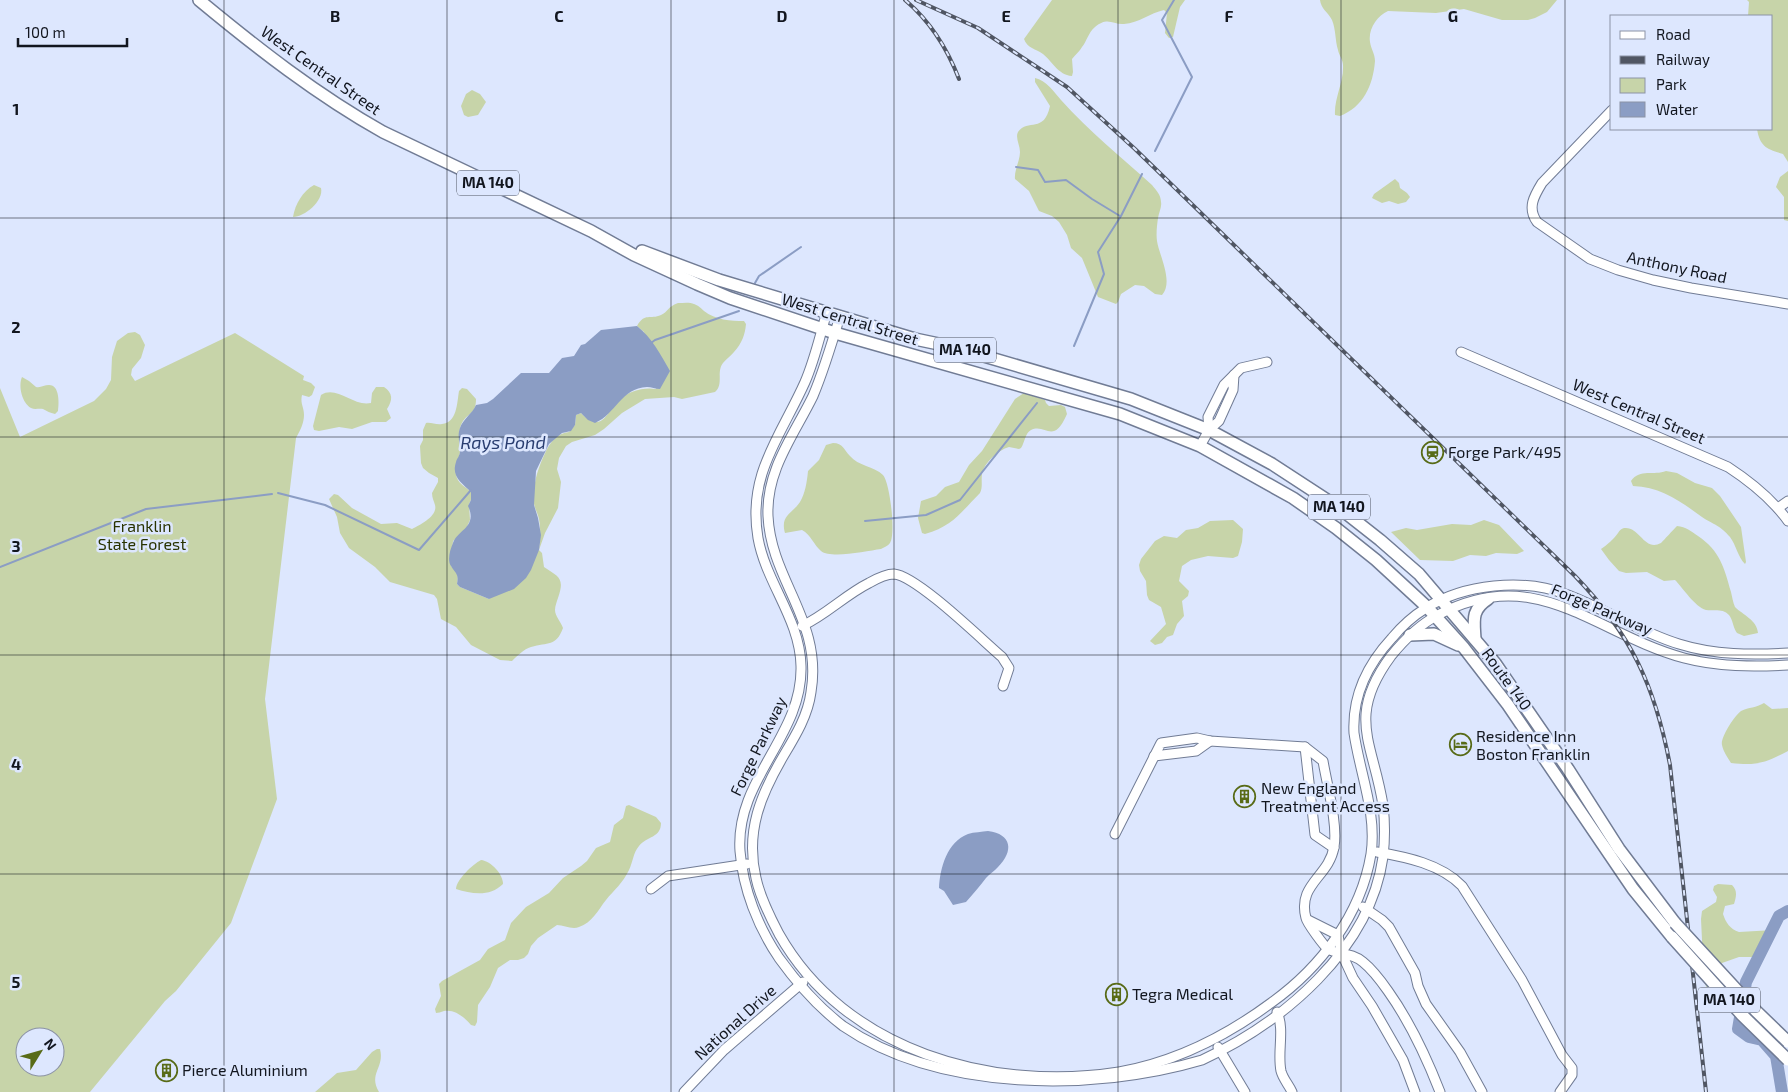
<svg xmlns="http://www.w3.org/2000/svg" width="1788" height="1092" viewBox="0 0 1788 1092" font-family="'Exo 2',sans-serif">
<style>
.green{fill:#c7d4a9;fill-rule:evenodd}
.water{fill:#8b9dc4}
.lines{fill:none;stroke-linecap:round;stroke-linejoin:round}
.stream{stroke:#8b9dc4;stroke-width:2}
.river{stroke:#8b9dc4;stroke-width:12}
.minor-casing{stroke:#717c95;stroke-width:11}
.major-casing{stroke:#717c95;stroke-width:14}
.minor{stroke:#fff;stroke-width:9}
.major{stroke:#fff;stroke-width:11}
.rail-casing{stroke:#505663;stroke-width:4}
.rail{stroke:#dde7fe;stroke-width:2;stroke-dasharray:5.5;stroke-linecap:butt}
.major-bridge-casing{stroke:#717c95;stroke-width:14;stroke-linecap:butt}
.major-bridge{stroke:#fff;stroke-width:11}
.grid{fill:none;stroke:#12161f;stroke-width:1;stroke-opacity:0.55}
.labels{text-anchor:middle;stroke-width:5;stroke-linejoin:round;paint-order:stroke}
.shield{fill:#dde7fe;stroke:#4f5562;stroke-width:1}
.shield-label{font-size:15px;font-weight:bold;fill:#12161f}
.street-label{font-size:16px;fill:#12161f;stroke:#dde7fe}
.poi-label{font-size:16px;fill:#12161f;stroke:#dde7fe;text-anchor:start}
.park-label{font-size:16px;fill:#293300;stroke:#dde7fe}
.water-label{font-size:18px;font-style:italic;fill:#293d70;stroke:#dde7fe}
.grid-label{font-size:16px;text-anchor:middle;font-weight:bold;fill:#12161f;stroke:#dde7fe;stroke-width:5;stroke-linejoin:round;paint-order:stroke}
</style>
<rect width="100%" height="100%" fill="#dde7fe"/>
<g class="green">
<path d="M1052,0h133l-5,7 -7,30 -4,1 -4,-5 2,-20 -3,-3c-14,3 -25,13 -40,14 -11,1 -16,-8 -29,3 -7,6 -8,14 -13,20 -2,4 -7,8 -10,12l1,13 -1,4c-14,-1 -20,-15 -29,-22 -7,-5 -16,-6 -19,-15z"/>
<path d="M1320,0h237l-10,12 -12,6 -7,2h-26l-38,-11 -28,4 -48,-2c-11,5 -20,18 -18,31 1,7 5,12 5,19 -2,25 -12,46 -35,55l-5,-1c-1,-17 9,-33 8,-50 0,-5 -4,-10 -5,-15 -3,-10 -2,-20 -6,-30 -4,-8 -11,-11 -12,-20z"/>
<path d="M1747,0h41v162l-5,-8c-16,-5 -23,-7 -26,-25h15v-113h-24l1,-14z"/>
<path d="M1035,78c11,2 19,14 26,22 28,31 60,57 91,85 4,5 9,10 9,17 1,5 -2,10 -3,16 -1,7 -2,16 -1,23 2,14 17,41 5,54l-7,-1 -11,-8 -9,-1 -14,9 -3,8 -2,2 -18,-7 -16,-39 -11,-10 -4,-13 -8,-13 -7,-6 -13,-5 -10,-20 -14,-12c-1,-9 5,-18 5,-27 0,-7 -5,-14 -2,-20 10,-14 26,2 32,-26l-15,-24z"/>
<polygon points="472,90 480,94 486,102 478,115 468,117 464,115 461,106 466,94"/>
<polygon points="1788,171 1788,221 1784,220 1784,197 1776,187 1780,177"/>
<polygon points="1395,179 1399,183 1400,188 1407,193 1410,197 1406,202 1398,204 1389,201 1382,203 1372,198 1374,194"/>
<path d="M314,185l7,3c3,13 -17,29 -28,29 2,-13 10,-26 21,-32z"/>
<path d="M678,303c5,0 12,-1 16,1 5,2 7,4 10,7 11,9 27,10 40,10l2,3c-1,11 -4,19 -12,28 -3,4 -8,7 -11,11 -7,9 1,21 -8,29l-33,7 -8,-2 -29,2 -23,14 -18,16 -9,6 -23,7 -6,4 -7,12 -2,11 4,13 -3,26 -13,25 -6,17 3,3 2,14c15,10 21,11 14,31 -1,3 -3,8 -3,12 0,6 6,12 8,18 -7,19 -15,14 -32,19 -7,2 -14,9 -19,14l-12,-1 -29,-15 -15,-18 -15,-8 -4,-20 -3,-4 -44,-13 -15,-15 -26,-19 -9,-15 -3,-16 -8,-18 5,-5 4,1 14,13 29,16 16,-1 15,6c8,-4 26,-13 23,-24 -1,-4 -3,-7 -3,-12l6,-11v-4l-9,-5 -6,-5 -2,-5 -1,-17 3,-6v-10l3,-7c5,-1 10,2 16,1 15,-1 15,-21 17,-33l3,-3 5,1 9,10c0,14 -6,13 -13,22 -6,9 -3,21 -3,31 -1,10 -7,15 -3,26 2,6 9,9 14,14v8l-2,4 1,16 -5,11 -12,10 -2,25c6,6 8,9 6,18l3,3 29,12 50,-49c1,-10 2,-20 0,-31 -1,-5 -4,-10 -5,-15 -2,-19 4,-36 12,-53 5,-10 12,-18 23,-19l6,-7 1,-10 5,-2c21,21 24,1 38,-13 10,-9 24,-13 37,-11l-12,-57 -7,-6c8,-14 13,-6 24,-11 7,-3 6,-8 17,-12z"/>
<path d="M135,332l5,3 5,10 -4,13 -9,11 -1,6 4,6 100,-48 69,43 -1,4 8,3 4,4 -3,8 -3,2 -7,-2c-2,9 2,12 2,20 0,8 -4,16 -8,23l-31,261 12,100 -46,124 -55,68 -11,10 -75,91h-90v-704l20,49 74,-36 12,-12 5,-9 1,-23 5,-16 11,-8zM25,1037h30v30h-30z"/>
<path d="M22,377l7,4 7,6c5,1 8,-2 13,-2 11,0 10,19 9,26l-3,3c-5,-1 -8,-3 -12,-5 -4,-1 -8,1 -12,-1 -9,-5 -13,-22 -9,-31z"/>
<path d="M376,387h8c9,6 9,13 3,22l4,9 -5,4h-14l-20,7 -13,-2 -20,4 -5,-1 -1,-4 8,-31c16,-10 32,12 50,8l1,-10z"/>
<path d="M1024,393l21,7 1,3 3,3 12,-1 4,2 2,7c-14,32 -21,9 -36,16 -6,3 -6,12 -10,18l-2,1 -10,-2c-11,3 -25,16 -27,27 -1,7 1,13 -2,19 -20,20 -27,33 -55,41l-3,-1 -4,-15 3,-17 15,-5 9,-9 14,-5 10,-17 13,-14 33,-52z"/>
<path d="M833,443c10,0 11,7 17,13 8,10 24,10 33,19 7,8 13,59 7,68 -2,3 -6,4 -9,6 -14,2 -50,10 -60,2 -7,-6 -10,-16 -19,-21l-17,3c-5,-18 7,-19 15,-31 5,-8 7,-20 8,-31l11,-11 7,-15z"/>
<path d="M1666,471l11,2 18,10 17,5 8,8 21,31 5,35 -1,2c-7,-7 -9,-19 -15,-27 -10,-12 -16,-12 -28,-20 -22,-16 -41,-30 -69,-31l-2,-5c9,-13 23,-5 35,-10z"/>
<polygon points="1233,520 1243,529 1242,542 1238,556 1233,558 1208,556 1191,560 1182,566 1179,581 1189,591 1188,596 1182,601 1184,616 1177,624 1173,635 1167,637 1162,643 1155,645 1150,641 1166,624 1161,607 1149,600 1147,595 1146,581 1140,571 1139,565 1141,559 1155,541 1164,536 1177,538 1186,530 1198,528 1210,521"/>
<polygon points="1484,520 1499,525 1524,551 1517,554 1496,553 1486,556 1470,555 1453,561 1420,560 1391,532 1406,528 1417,530 1452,524 1471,525"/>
<path d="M1677,526c9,1 14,5 21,10 22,15 26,31 33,56 1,4 2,11 4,15 8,8 22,13 23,26l-14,3 -7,-3c-4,-5 -4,-13 -8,-18 -6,-7 -15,-4 -23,-5 -11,-3 -23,-22 -31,-30l-11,1 -17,-9 -21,1 -7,-2 -10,-11 -8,-11c7,-5 12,-9 17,-16 2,-3 3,-4 6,-5 16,-2 20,24 37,15 3,-3 12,-13 16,-17z"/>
<path d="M1764,703l8,6 16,-1v43c-23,12 -31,15 -57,12 -3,-5 -8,-12 -9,-18 -2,-7 13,-30 19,-34 8,-4 15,-3 23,-8z"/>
<path d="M629,805l27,12 5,6c0,15 -14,13 -22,23 -6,7 -6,16 -10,24 -6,13 -15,20 -23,30 -8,10 -14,23 -27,27 -7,3 -15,-2 -22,-2l-19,13 -7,8 -3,8 -4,4 -6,2h-8l-12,8 -8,19 -12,18 -1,17 -2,4 -4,-1c-7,-8 -16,-16 -27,-14 -3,1 -6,2 -8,2l-1,-4 6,-13 -2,-12 3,-3 38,-21 8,-11 17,-9 6,-17 15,-16 23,-14 14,-15 18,-12 6,-5 9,-13 14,-6 4,-17 9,-7 3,-12z"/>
<path d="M481,860c10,1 22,14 22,24 -13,13 -31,10 -47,5 0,-9 17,-25 25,-29z"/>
<path d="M1718,884l14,1c6,6 4,12 2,19l-9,2 -2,8c3,9 7,15 16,18l35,-2 -8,16 -9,11h-18l-17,6 -4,23 -7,4 -4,-2 -3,-6 -3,-63 1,-8 14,-9 1,-5 -4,-7 1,-4z"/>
<path d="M377,1049h3c5,19 -12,24 -1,43h-64l22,-19 19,-3 16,-18z"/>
</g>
<g class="water">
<path d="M637,326c15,12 24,29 33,45l-10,18c-4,0 -9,-2 -13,-2 -26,1 -31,27 -52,36l-7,-3 -7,-7 -5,2 -1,10 -4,6 -9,2 -13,11 -13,27 -2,34 4,13 3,17 -2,15 -8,20 -5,8 -12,11 -25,10 -29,-12 -3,-3c2,-10 -1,-10 -6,-18 -4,-6 -1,-16 2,-23 4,-13 25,-16 15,-37l3,-6v-8c-9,-9 -20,-15 -15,-30 1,-4 4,-6 4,-11 0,-8 -3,-15 0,-23 3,-9 12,-14 16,-23l11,-2 6,-4 28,-26h28l13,-15 12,-2 7,-11 4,-1 16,-14z"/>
<path d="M988,831c24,3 26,20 10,36 -3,4 -9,7 -12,11 -6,8 -13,16 -20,24l-13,3 -9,-14 -5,-3c1,-20 8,-46 29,-54 6,-2 14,-2 20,-3z"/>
</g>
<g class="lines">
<g class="stream">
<polyline points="1155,151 1192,77 1162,20 1174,0"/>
<polyline points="1016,167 1038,170 1045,182 1066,180 1092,199 1120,216"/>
<polyline points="755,283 759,276 801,247"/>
<polyline points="651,343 655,340 739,311"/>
<polyline points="1074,346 1104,274 1098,252 1121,216 1142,174"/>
<polyline points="278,493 325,505 419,550 471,490"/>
<polyline points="865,521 926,515 960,500 1037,403"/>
<polyline points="0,567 146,509 272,494"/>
</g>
<polyline class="river" points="1782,1092 1776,1056 1762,1040 1749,1037 1738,1029 1746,982 1779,916 1788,911"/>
<defs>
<g id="minor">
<path d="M1612,110l-70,73c-8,13 -15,25 -5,39l53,37 28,11 35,10 38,8 97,16"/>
<path d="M827,312c-7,23 -12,47 -22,70 -24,54 -58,92 -47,156 8,45 42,81 43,128 2,70 -66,113 -61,185 3,38 18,76 39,107 18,25 39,49 64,68 96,66 251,66 359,34 80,-37 168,-110 181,-203 2,-17 2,-35 0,-52 -10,-63 -37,-88 8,-149 13,-16 28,-31 47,-41 99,-53 157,19 246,43 34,9 69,9 104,7"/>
<path d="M840,316c-8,27 -16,54 -27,80 -19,39 -47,74 -45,120 3,65 55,105 43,176 -3,23 -15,43 -27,63 -23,39 -39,76 -28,123 4,19 14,39 23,56 66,117 213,158 340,138 56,-10 106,-35 152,-69 49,-35 90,-88 100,-149 6,-41 -11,-80 -17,-121 -2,-37 13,-68 38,-95 10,-12 21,-22 34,-30 38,-24 97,-30 139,-14 39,14 74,38 114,50 35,11 73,11 109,9"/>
<path d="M1461,352l267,115c23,15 44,32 60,54"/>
<polyline points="1209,430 1208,417 1224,385 1241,368 1267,362"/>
<polyline points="1200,446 1209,430 1219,421 1233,390 1234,375"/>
<polyline points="1778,508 1788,501"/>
<path d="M802,626c24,-11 43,-31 67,-43 7,-4 17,-9 25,-9 23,2 88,66 108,83l7,11 -6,18"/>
<polyline points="1305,747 1315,835 1334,848"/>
<polyline points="1154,756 1196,751 1210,741"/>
<path d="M1115,834l46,-91 36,-5 13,3 95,6 18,14c4,24 15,63 11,86 -5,30 -37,37 -28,71 1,5 18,28 22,31 10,6 23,3 35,13 10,8 18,19 25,29 22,31 38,65 52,101"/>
<path d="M1377,852c29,5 64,12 85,34l60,94 40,75 10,13v7l-12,17"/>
<polyline points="651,889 668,876 747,864"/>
<polyline points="1363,907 1382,920 1389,927 1415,973 1418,986 1426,1004 1460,1052 1482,1092"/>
<polyline points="1308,920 1338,935 1341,952 1353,978 1372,1006 1403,1060 1415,1092"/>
<path d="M1277,1012c8,18 0,40 4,59 2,8 8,14 11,21"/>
<polyline points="1218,1047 1245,1092"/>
<polyline points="684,1092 724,1050 803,982"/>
</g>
<g id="major">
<path d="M199,0c58,48 118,95 184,132l208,99 43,24 63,29 33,14 105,35 285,81 80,32 93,52 43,30 40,32 51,47 37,41 44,57 125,184 39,48"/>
<polyline points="642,251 719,280 915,339 953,347 1131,399 1209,430 1272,464 1338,507 1380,540 1419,574 1495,663 1568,769 1619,849 1675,923"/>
<polyline points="1410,635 1434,634 1458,645"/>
<path d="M1475,639c-1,-19 -4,-29 13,-40"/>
</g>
</defs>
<use href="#minor" class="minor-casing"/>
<use href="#major" class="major-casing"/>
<use href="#minor" class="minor"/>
<use href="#major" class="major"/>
<defs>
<g id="rail">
<path d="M905,0c25,21 42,48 54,79"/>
<path d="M916,0l62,28 89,59 68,62 440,427c56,58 80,110 95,189l36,327"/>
</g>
</defs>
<use href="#rail" class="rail-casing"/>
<use href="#rail" class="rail"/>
<defs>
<g id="major-bridge">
<polyline points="1675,923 1756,1011 1788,1042"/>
<polyline points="1672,937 1742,1015 1788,1060"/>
</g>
</defs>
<use href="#major-bridge" class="major-bridge-casing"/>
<use href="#major-bridge" class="major-bridge"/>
</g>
<path class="grid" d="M224,0v1092M447,0v1092M671,0v1092M894,0v1092M1118,0v1092M1341,0v1092M1565,0v1092M0,218h1788M0,437h1788M0,655h1788M0,874h1788"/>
<defs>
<symbol id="station-ring" viewBox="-11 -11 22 22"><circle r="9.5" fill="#dde7fe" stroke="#586b17" stroke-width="1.5"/><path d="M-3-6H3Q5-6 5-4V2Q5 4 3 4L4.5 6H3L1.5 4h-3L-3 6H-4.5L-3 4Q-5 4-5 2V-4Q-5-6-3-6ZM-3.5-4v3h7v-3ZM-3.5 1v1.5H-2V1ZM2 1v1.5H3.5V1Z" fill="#586b17"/></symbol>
<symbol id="hotel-ring" viewBox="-11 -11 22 22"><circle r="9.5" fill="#dde7fe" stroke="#586b17" stroke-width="1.5"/><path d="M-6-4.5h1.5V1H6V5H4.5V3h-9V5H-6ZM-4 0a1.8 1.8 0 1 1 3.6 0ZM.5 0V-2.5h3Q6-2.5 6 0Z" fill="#586b17"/></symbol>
<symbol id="building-ring" viewBox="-11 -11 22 22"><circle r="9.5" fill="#dde7fe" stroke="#586b17" stroke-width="1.5"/><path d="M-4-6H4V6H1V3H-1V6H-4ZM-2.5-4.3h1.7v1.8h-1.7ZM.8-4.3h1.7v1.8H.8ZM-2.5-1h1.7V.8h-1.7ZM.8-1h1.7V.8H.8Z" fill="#586b17"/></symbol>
</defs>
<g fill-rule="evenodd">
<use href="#station-ring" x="1420" y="440" width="25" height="25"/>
<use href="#hotel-ring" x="1448" y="732" width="25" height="25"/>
<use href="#building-ring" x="1232" y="784" width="25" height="25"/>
<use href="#building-ring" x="1104" y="982" width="25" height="25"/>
<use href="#building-ring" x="154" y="1058" width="25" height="25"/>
</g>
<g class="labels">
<g class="shield">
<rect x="457" y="170.5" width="62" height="25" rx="4"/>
<rect x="934" y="337.5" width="62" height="25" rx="4"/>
<rect x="1308" y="494.5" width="62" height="25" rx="4"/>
<rect x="1698" y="987.5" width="62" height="25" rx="4"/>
</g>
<g class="shield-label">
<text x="488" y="188">MA 140</text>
<text x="965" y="355">MA 140</text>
<text x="1339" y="512">MA 140</text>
<text x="1729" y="1005">MA 140</text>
</g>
<g class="street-label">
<text transform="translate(321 70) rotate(35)" y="6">West Central Street</text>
<text transform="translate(1677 267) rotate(12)" y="6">Anthony Road</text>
<text transform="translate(850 319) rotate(17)" y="6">West Central Street</text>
<text transform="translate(1639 411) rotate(23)" y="6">West Central Street</text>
<text transform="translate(1602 609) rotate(23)" y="6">Forge Parkway</text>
<text transform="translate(1507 679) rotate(54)" y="6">Route 140</text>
<text transform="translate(758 746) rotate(-64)" y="6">Forge Parkway</text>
<text transform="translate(735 1022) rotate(-42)" y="6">National Drive</text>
</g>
<g class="poi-label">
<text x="1448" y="458">Forge Park/495</text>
<text x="1476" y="742">Residence Inn<tspan x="1476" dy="18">Boston Franklin</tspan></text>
<text x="1261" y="794">New England<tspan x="1261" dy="18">Treatment Access</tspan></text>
<text x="1132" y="1000">Tegra Medical</text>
<text x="182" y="1076">Pierce Aluminium</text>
</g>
<g class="park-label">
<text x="142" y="532">Franklin<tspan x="142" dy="18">State Forest</tspan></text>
</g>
<g class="water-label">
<text x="503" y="449">Rays Pond</text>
</g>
</g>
<g class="grid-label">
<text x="335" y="22">B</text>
<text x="559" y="22">C</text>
<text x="782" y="22">D</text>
<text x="1006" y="22">E</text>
<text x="1229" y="22">F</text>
<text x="1453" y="22">G</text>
<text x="16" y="115">1</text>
<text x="16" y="333">2</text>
<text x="16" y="552">3</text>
<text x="16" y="770">4</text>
<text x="16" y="988">5</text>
</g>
<rect x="1610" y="15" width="162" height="115" fill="#dde7fe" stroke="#8c93a5"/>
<rect x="1620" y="31" width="25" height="8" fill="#ffffff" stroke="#8c93a5"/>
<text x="1656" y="40" font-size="15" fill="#12161f">Road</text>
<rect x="1620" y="56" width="25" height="8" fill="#505663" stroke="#8c93a5"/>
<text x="1656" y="65" font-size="15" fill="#12161f">Railway</text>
<rect x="1620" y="78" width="25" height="15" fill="#c7d4a9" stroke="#8c93a5"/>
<text x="1656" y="90" font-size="15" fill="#12161f">Park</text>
<rect x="1620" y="102" width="25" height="15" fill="#8b9dc4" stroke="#8c93a5"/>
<text x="1656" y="115" font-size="15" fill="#12161f">Water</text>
<g transform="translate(40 1052) rotate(53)"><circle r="24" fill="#dde7fe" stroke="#8c93a5"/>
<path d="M0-4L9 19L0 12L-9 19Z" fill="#586b17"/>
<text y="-8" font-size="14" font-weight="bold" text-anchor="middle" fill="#12161f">N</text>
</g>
<path d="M18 38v8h109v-8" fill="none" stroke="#12161f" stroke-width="2.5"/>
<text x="25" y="38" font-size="15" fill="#12161f" stroke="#dde7fe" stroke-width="4" paint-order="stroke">100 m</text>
</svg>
